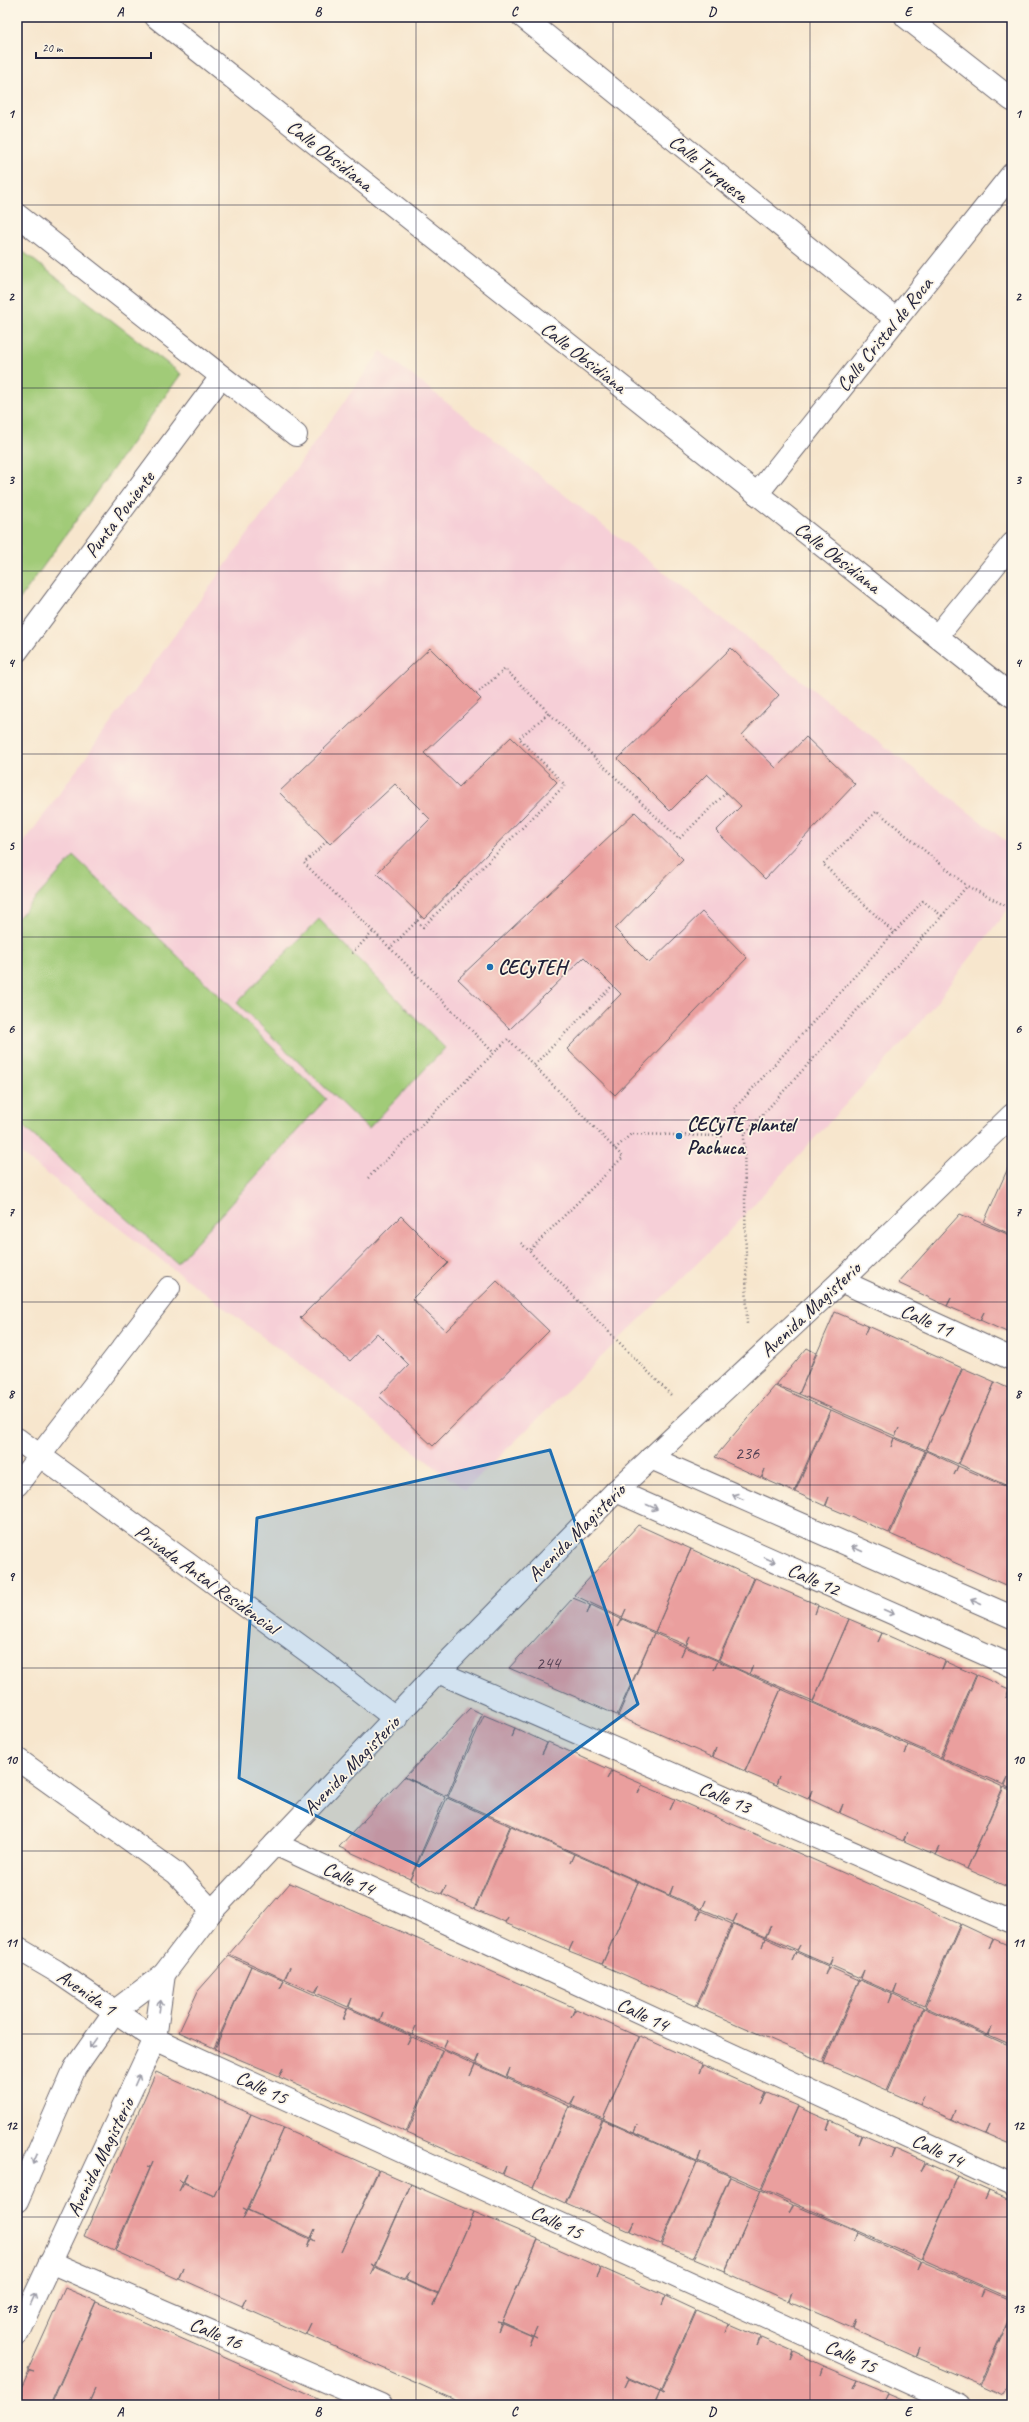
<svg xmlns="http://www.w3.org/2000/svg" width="1029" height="2422" viewBox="0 0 1029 2422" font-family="Caveat,sans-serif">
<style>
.built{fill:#f6cfd7}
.green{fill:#a1cb78;stroke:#62765a}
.building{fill:#ea9f9e}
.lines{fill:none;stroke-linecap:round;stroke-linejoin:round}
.minor-casing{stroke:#6d676e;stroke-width:24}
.path{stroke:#6d676e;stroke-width:2.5;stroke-dasharray:1 3;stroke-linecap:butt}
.minor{stroke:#fff;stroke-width:22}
.oneway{stroke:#9c9ca7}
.marked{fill:#1f6fb2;fill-opacity:0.2;stroke:#1f6fb2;stroke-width:3;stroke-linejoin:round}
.grid{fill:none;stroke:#22223b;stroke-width:1;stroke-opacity:0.55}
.poi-dot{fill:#1f6fb2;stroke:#fcf5e5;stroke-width:1.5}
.labels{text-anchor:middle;stroke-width:3.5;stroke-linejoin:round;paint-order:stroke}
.number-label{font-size:18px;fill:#544154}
.street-label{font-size:20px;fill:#22223b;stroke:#fcf5e5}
.poi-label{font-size:20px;font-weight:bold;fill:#22223b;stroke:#fcf5e5;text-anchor:start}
.neatline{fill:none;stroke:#22223b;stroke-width:1.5}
.grid-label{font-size:13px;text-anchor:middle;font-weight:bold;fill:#22223b}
</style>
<rect width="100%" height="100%" fill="#fcf5e5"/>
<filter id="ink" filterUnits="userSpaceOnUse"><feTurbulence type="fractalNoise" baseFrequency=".025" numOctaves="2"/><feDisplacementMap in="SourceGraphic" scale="8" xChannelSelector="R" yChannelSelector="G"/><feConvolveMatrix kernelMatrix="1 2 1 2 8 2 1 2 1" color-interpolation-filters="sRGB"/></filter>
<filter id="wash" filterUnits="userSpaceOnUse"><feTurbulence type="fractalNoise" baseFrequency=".012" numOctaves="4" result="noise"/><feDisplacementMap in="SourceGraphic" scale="16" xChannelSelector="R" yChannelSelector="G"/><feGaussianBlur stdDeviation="0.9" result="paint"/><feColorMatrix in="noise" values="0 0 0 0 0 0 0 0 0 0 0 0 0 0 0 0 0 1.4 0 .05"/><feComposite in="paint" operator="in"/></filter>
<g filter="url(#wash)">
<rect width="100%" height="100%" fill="#f7e6cd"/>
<polygon class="built" points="381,351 1012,846 1012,904 914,1030 721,1240 465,1490 17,1151 17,852"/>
<g class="green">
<polygon points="17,247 181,374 17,603"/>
<polygon points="74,856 326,1099 177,1263 17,1121 17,919"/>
<polygon points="319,919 445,1048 368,1129 237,1003"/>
</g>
<g id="blocks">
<g class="building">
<polygon points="430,648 481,699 424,753 459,787 511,737 557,782 424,919 377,873 430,819 395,784 330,844 279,792"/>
<polygon points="731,648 779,695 742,735 776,768 806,737 855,784 765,879 716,831 741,806 707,774 670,811 618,759"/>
<polygon points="635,812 683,859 615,929 649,963 702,912 747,958 615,1095 567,1049 621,994 584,957 510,1029 458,979"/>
<polygon points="1012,1159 1012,1235 984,1222"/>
<polygon points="960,1214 1012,1236 1011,1334 980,1320 984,1312 980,1320 947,1306 951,1298 947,1306 898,1283"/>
<polygon points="401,1216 448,1263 412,1299 446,1331 497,1281 549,1331 433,1446 379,1396 409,1365 377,1333 350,1361 300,1318"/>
<polygon points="835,1312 868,1326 864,1335 868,1326 962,1368 926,1450 895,1437 899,1428 895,1436 799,1394"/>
<polygon points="807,1348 816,1353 799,1394 776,1385"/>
<polygon points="963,1368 995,1382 958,1464 926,1450"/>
<polygon points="995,1382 1012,1390 1012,1488 959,1464"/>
<polygon points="775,1386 830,1410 794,1492 762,1478 765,1469 761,1478 715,1457"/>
<polygon points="831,1410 894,1438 891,1447 894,1438 925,1451 889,1533 826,1506 829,1497 825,1506 795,1492"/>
<polygon points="926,1451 958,1466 954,1475 958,1466 1012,1489 1012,1588 890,1534"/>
<polygon points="638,1525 691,1549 655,1632 622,1618 626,1609 622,1618 574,1595"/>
<polygon points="691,1549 754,1578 718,1660 686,1646 690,1637 686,1645 655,1632"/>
<polygon points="755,1578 818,1605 815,1614 818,1606 849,1619 813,1701 750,1674 753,1665 749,1674 719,1660"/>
<polygon points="573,1598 590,1605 587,1614 591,1605 621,1619 617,1627 622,1619 654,1633 617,1715 509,1668"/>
<polygon points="849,1619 882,1633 878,1642 882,1633 945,1661 942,1670 946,1662 976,1675 940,1757 813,1702"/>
<polygon points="654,1633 685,1647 681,1656 685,1647 718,1661 714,1670 718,1661 781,1689 745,1771 713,1757 716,1748 712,1757 618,1716"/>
<polygon points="977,1675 1009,1689 1006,1698 1010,1689 1012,1690 1012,1789 1005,1786 1008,1777 1004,1785 941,1758"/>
<polygon points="781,1689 908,1745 905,1754 909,1745 1003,1787 967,1869 936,1855 940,1847 936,1855 904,1841 907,1832 903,1841 840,1813 843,1804 839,1813 809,1799 812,1790 808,1799 776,1785 779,1776 776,1785 745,1772"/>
<polygon points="470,1708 482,1714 447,1796 405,1777"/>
<polygon points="484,1715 515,1728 511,1737 515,1728 547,1743 542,1754 548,1742 611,1770 607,1779 612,1771 642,1784 638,1793 642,1785 675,1799 670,1810 675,1799 960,1924 924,2006 894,1993 897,1984 893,1993 861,1979 864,1970 860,1978 830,1965 833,1956 829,1965 797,1951 800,1945 797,1950 766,1937 771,1925 765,1937 733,1923 737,1914 733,1922 702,1909 706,1900 702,1909 670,1895 673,1886 669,1895 448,1797"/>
<polygon points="404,1777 445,1797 410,1879 339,1847"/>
<polygon points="1004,1787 1012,1791 1012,1889 967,1869"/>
<polygon points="447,1798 510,1826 474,1909 442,1894 446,1886 441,1894 410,1880"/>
<polygon points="511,1826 574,1854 570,1863 574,1854 638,1882 602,1964 569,1951 573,1942 569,1950 505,1923 508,1917 505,1922 475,1909"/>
<polygon points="638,1882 701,1910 697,1919 702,1911 732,1924 696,2006 602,1965"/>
<polygon points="290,1883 575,2008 571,2017 576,2009 639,2037 603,2119 571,2105 575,2096 570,2104 507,2077 510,2068 506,2077 476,2063 479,2054 475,2063 443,2049 447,2040 443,2048 412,2035 416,2026 412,2035 380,2021 383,2012 379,2021 349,2007 352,1998 348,2007 316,1993 320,1984 315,1992 285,1979 290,1967 284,1979 229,1954"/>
<polygon points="733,1924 765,1938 762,1947 765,1938 796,1952 792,1961 796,1952 828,1966 825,1975 829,1967 859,1980 823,2062 697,2007"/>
<polygon points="961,1924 993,1939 989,1948 994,1939 1012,1947 1012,2045 989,2035 992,2026 988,2035 925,2007"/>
<polygon points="229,1956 251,1966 214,2048 179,2032 198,1991"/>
<polygon points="251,1966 284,1980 280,1989 284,1981 347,2009 343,2020 348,2008 411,2036 407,2045 412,2037 442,2050 406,2132 279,2077 283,2068 279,2076 215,2049"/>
<polygon points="860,1980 892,1994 889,2003 893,1994 923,2008 887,2090 824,2063"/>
<polygon points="924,2008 1012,2047 1012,2145 984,2133 988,2124 984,2133 951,2119 955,2110 951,2119 920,2105 924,2096 920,2105 888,2091"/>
<polygon points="640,2036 702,2064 699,2073 703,2065 766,2093 761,2104 767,2093 798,2106 761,2188 698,2161 701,2152 697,2161 634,2133 637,2124 634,2133 603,2119"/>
<polygon points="443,2050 475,2065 470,2076 475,2064 569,2106 533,2188 503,2175 506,2166 502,2174 407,2133"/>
<polygon points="156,2072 251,2114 214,2196 184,2182 187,2173 183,2182 179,2180 183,2182 179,2191 184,2183 214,2196 251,2114 284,2128 247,2210 243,2208 247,2210 243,2219 247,2210 278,2224 310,2239 307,2248 311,2239 315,2241 311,2238 315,2229 311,2238 248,2210 284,2128 378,2170 341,2252 379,2170 411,2184 374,2266 370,2264 374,2266 370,2275 375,2267 438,2295 433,2306 474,2212 538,2239 502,2322 497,2321 501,2322 498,2331 502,2323 532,2336 529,2345 533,2336 537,2338 533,2336 537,2327 533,2336 502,2322 538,2240 601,2268 597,2277 602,2268 665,2296 662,2305 666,2296 696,2310 660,2392 625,2376 629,2378 625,2387 629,2379 660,2392 654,2405 466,2405 306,2334 311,2323 305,2335 242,2307 246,2298 242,2306 179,2278 183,2267 178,2279 115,2251 153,2162 151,2167 147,2166 150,2168 114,2250 84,2236"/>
<polygon points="570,2106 602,2120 565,2203 533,2188"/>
<polygon points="798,2107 830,2121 827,2130 831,2121 861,2135 858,2144 862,2135 894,2149 891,2158 895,2149 925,2162 921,2171 926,2163 958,2177 921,2259 762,2189"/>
<polygon points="603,2120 697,2162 660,2244 630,2231 634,2222 629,2231 566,2203"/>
<polygon points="697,2162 730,2176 693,2258 661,2245"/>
<polygon points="730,2177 761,2190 725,2272 694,2259"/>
<polygon points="958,2177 989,2191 985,2200 989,2191 1012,2201 1012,2299 922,2259"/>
<polygon points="411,2184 474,2212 438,2294 406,2280 410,2271 405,2279 375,2266"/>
<polygon points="761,2190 793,2205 789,2213 794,2205 857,2232 854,2241 858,2233 920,2261 917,2269 921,2261 984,2288 981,2297 985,2289 1012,2301 1012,2311 979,2384 916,2357 919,2348 915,2357 853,2329 856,2320 852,2328 789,2301 792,2292 788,2301 725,2273"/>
<polygon points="65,2288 96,2301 50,2405 17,2405 17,2397 29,2371 34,2372 28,2370"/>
<polygon points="96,2302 128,2315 332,2405 88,2405 95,2389 88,2405 51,2405"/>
<polygon points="697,2310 729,2324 726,2333 730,2324 760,2337 757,2346 761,2338 793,2352 790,2361 794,2352 824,2366 821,2375 824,2366 857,2380 853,2389 857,2380 888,2393 884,2402 888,2394 914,2405 655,2405 660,2392 664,2394 661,2392"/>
<polygon points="1012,2312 1012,2377 1002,2395 980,2385"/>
</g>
</g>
</g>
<g filter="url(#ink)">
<use href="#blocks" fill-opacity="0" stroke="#6d676e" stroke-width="1"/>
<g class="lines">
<defs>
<g id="minor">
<polyline points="156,17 1012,696"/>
<polyline points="523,17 896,319"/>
<polyline points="906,17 1012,100"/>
<polyline points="17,215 296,435"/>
<polyline points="757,494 1012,174"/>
<polyline points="938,635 1012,544"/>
<polyline points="17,651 221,377"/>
<polyline points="841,1281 1012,1359"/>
<polyline points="17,1439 325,1664 396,1719"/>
<polyline points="651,1458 1012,1617"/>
<polyline points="17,1485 169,1288"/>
<polyline points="616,1491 1012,1666"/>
<polyline points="438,1672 1012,1922"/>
<polyline points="17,1759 176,1873 212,1911"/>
<polyline points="275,1844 1012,2184"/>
<polyline points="17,1948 56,1971 155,2039 958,2405"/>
<polyline points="17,2201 75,2068 115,2011 164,1974 212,1911 275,1844 438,1672 616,1491 841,1281 1012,1115"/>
<polyline points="50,2262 381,2405"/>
<polyline points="17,2334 155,2039 164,1974"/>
</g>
</defs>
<use href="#minor" class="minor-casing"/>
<g class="path">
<polyline points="476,694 505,669 549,713"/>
<polyline points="327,841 304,863 390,948"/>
<polyline points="942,916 967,886 1012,909"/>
<polyline points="421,917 390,948 494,1053"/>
<polyline points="417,921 423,927 565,785 519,738 549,713 679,839 727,792"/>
<polyline points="894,933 823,864 877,811 967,886"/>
<polyline points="352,953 373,932"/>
<polyline points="534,1065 612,986"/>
<polyline points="744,1135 734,1109 923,901 942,916 744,1135 747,1325"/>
<polyline points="615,1149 631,1134 722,1136"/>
<polyline points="368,1178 508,1039 623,1157 529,1251 672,1396"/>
<polyline points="521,1243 529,1251"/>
</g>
<use href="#minor" class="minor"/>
</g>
<defs><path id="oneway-shaft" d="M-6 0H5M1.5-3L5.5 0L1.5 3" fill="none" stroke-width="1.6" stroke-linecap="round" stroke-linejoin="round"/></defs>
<g class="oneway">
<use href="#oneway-shaft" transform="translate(738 1497) rotate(-156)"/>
<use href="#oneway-shaft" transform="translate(652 1507) rotate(24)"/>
<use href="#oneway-shaft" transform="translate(857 1549) rotate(-156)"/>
<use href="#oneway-shaft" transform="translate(770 1560) rotate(24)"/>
<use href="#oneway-shaft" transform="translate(976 1602) rotate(-156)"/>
<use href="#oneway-shaft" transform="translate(889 1612) rotate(24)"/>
<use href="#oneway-shaft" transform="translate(160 2006) rotate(-82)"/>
<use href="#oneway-shaft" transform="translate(93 2043) rotate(125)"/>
<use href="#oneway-shaft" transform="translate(137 2080) rotate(-66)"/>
<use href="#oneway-shaft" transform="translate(35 2159) rotate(114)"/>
<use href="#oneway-shaft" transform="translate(33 2299) rotate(-66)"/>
</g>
</g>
<path class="marked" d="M550,1450l88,254 -219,162 -180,-88 18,-260z"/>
<path class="grid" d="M219,17v2388M416,17v2388M613,17v2388M810,17v2388M17,205h995M17,388h995M17,571h995M17,754h995M17,937h995M17,1120h995M17,1302h995M17,1485h995M17,1668h995M17,1851h995M17,2034h995M17,2217h995"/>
<g class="poi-dot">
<circle cx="490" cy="967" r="4"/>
<circle cx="679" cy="1136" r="4"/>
</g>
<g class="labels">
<g class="number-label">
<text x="747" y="1459">236</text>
<text x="548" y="1669">244</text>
</g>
<g class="street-label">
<text transform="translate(330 155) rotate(38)" y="7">Calle Obsidiana</text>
<text transform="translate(709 168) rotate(39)" y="7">Calle Turquesa</text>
<text transform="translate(884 334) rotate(-51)" y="7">Calle Cristal de Roca</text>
<text transform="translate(584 357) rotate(38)" y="7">Calle Obsidiana</text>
<text transform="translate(119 514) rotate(-53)" y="7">Punta Poniente</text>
<text transform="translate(838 557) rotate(38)" y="7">Calle Obsidiana</text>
<text transform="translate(810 1309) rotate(-43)" y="7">Avenida Magisterio</text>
<text transform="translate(927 1320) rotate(24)" y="7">Calle 11</text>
<text transform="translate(576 1532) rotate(-45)" y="7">Avenida Magisterio</text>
<text transform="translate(207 1579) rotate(36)" y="7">Privada Antal Residencial</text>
<text transform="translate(814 1579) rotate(24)" y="7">Calle 12</text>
<text transform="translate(351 1765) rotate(-46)" y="7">Avenida Magisterio</text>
<text transform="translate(725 1797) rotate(23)" y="7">Calle 13</text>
<text transform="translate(349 1878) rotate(25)" y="7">Calle 14</text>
<text transform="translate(87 1992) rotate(34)" y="7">Avenida 1</text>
<text transform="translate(643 2014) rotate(25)" y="7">Calle 14</text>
<text transform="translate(262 2087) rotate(25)" y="7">Calle 15</text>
<text transform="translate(938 2150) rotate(25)" y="7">Calle 14</text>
<text transform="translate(100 2157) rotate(-64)" y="7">Avenida Magisterio</text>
<text transform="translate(557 2222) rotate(25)" y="7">Calle 15</text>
<text transform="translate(216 2333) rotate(23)" y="7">Calle 16</text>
<text transform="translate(851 2356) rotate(25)" y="7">Calle 15</text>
</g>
<g class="poi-label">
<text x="498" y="974">CECyTEH</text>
<text x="687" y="1131">CECyTE plantel<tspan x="687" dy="23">Pachuca</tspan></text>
</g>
</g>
<rect width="1029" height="2422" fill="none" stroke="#fcf5e5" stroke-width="44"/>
<path d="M36 52v6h115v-6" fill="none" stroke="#22223b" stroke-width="2"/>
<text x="42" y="52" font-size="12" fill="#22223b" stroke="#fcf5e5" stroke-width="3" paint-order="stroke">20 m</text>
<rect x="22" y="22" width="985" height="2378" class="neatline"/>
<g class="grid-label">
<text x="120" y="16">A</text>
<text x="318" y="16">B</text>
<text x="514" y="16">C</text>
<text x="712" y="16">D</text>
<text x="908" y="16">E</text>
<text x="11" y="118">1</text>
<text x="1018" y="118">1</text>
<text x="11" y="301">2</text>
<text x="1018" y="301">2</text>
<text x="11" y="484">3</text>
<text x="1018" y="484">3</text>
<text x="11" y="667">4</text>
<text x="1018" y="667">4</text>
<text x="11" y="850">5</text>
<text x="1018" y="850">5</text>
<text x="11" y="1033">6</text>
<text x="1018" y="1033">6</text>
<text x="11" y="1216">7</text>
<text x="1018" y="1216">7</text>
<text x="11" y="1398">8</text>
<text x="1018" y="1398">8</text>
<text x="11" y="1581">9</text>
<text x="1018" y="1581">9</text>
<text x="11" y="1764">10</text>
<text x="1018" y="1764">10</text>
<text x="11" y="1947">11</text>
<text x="1018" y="1947">11</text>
<text x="11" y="2130">12</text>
<text x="1018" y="2130">12</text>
<text x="11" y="2313">13</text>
<text x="1018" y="2313">13</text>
<text x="120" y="2416">A</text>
<text x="318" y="2416">B</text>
<text x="514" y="2416">C</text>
<text x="712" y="2416">D</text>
<text x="908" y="2416">E</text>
</g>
</svg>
